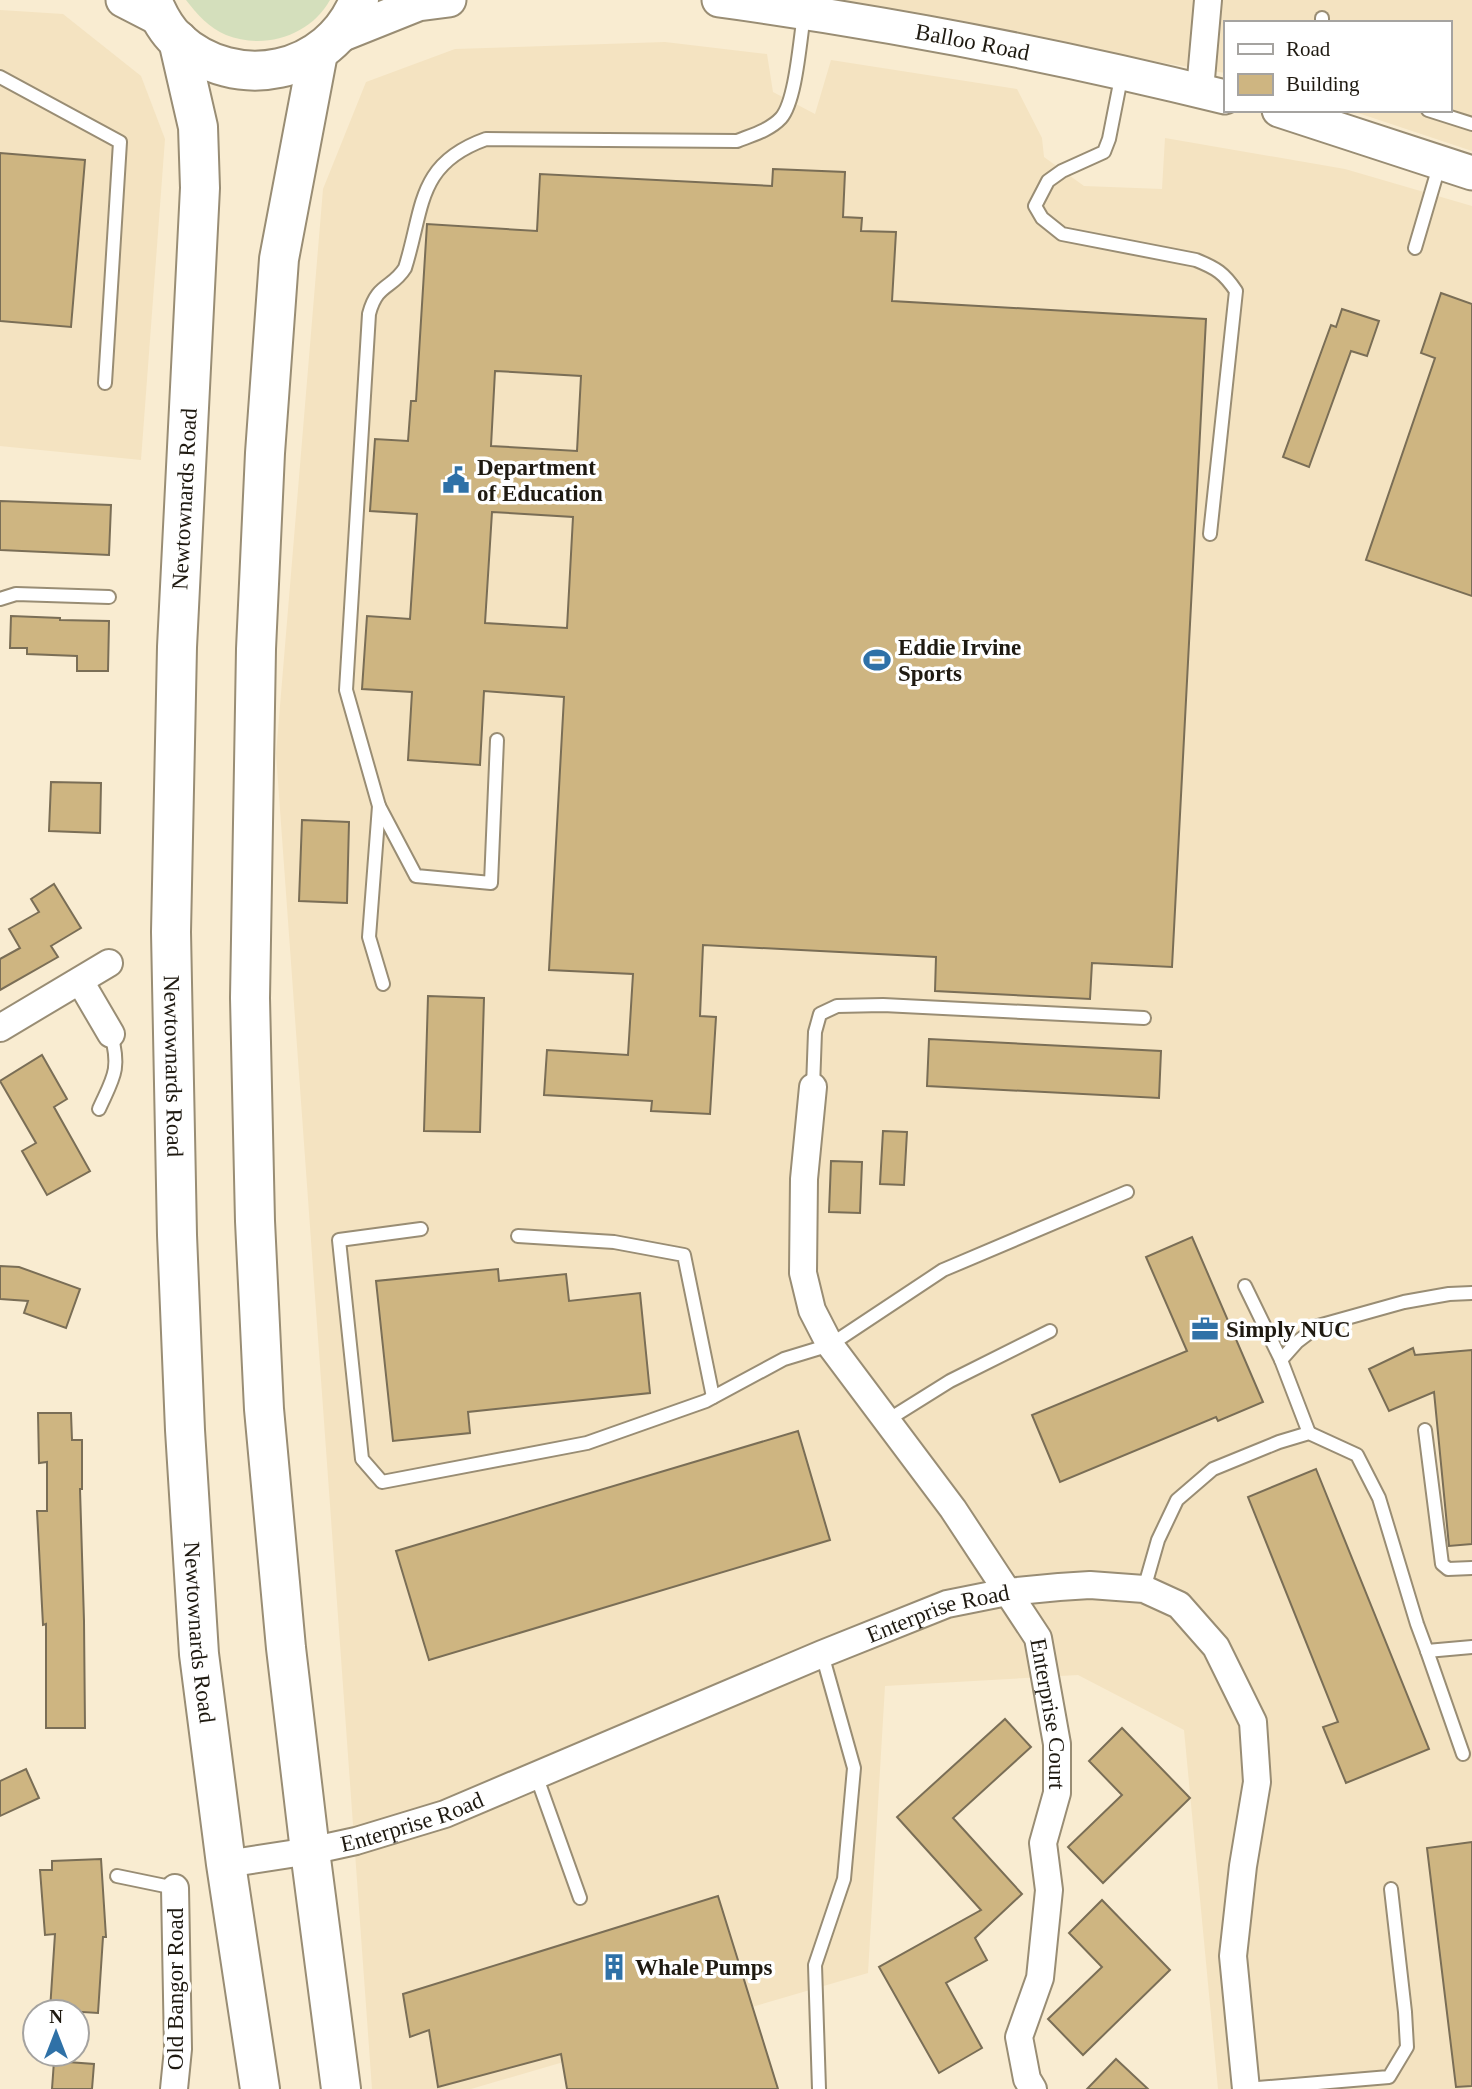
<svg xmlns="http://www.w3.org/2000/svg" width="1472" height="2089" viewBox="0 0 1472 2089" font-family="'Times New Roman',serif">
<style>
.built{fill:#f4e3c1}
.green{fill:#d4dfbc}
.building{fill:#ceb581;stroke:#7a6e56;stroke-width:2;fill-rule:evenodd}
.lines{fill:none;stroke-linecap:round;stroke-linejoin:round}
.service-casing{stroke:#998d74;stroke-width:16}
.minor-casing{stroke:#998d74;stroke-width:30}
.tertiary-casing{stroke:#998d74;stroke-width:37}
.trunk-casing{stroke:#998d74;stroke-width:42}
.service{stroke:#fff;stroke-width:12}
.minor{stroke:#fff;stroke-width:26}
.tertiary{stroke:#fff;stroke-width:33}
.trunk{stroke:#fff;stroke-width:38}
.labels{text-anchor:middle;stroke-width:7;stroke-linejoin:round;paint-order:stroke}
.street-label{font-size:23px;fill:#1f1a11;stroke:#fff}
.poi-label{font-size:23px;font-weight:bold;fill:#1f1a11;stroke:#fff;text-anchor:start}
</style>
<rect width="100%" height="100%" fill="#f9ecd1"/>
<g class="built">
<polygon points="786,0 1472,0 1472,151 1349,110 1449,110 1449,23 1225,23 1225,73"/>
<polygon points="0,10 63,14 141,76 165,139 141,460 0,446"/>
<polygon points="665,42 767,54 773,92 815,114 831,60 1017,89 1042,138 1044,157 1084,186 1162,189 1165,138 1345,169 1472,206 1472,2089 1218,2089 1184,1730 1078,1675 885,1686 868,1973 471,2089 372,2089 276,754 323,189 366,82 455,49"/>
</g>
<path class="green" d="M186,0h144c-20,36 -66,50 -104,35 -17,-7 -29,-21 -40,-35z"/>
<g class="building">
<polygon points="0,153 85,160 71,327 0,321"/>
<path d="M773,169l72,3 -2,45 19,1 -1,13 35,1 -4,69 314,18 -34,648 -80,-4 -2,36 -155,-8 1,-34 -233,-12 -3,71 16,1 -6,97 -59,-3 1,-10 -108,-6 3,-45 81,5 5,-81 -84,-4 15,-273 -80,-6 -4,74 -72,-5 4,-68 -50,-3 5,-73 43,3 7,-105 -47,-3 5,-72 33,2 3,-40h5l11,-177 110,7 3,-57 232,12zM495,371l86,5 -4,75 -86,-5zM492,512l81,5 -6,111 -82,-5z"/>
<polygon points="1441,293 1472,304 1472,596 1366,560 1435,358 1421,353"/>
<polygon points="1342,309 1379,321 1367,356 1351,351 1309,467 1283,457 1331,325 1336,327"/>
<polygon points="0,501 111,505 109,555 0,550"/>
<polygon points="11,616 60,618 60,620 109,621 108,671 77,671 77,656 27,654 27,648 10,648"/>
<polygon points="51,782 101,783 100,833 49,831"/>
<polygon points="302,820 349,822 347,903 299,901"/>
<polygon points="54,884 81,928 51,946 58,957 0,990 0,959 20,948 9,929 39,912 31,899"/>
<polygon points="428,996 484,998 480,1132 424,1131"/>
<polygon points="929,1039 1161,1051 1159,1098 927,1086"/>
<polygon points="42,1055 67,1099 54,1107 90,1171 47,1195 22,1151 36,1143 0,1081"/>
<polygon points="883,1131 907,1132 904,1185 880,1184"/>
<polygon points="831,1161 862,1162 860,1213 829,1212"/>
<polygon points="1192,1237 1263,1402 1218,1421 1216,1417 1060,1482 1032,1415 1187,1351 1146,1257"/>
<polygon points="0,1266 19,1267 80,1289 66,1328 24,1313 28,1301 0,1299"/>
<polygon points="498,1269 499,1281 566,1274 569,1301 640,1293 650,1393 468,1412 470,1433 393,1441 376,1281"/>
<polygon points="1413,1348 1415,1355 1472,1350 1472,1544 1449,1546 1434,1392 1389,1411 1369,1369"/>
<polygon points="38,1413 71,1413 72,1440 82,1440 82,1489 80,1489 84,1621 85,1728 46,1728 46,1624 43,1625 37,1511 47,1511 47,1462 39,1463"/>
<polygon points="798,1431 830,1540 429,1660 396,1551"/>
<polygon points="1316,1469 1429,1749 1346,1783 1323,1727 1338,1722 1248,1497"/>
<polygon points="1005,1719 1031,1747 953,1818 1022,1894 975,1938 987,1960 946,1983 982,2048 939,2073 879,1967 981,1910 897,1817"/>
<polygon points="1122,1728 1190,1798 1103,1883 1068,1847 1122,1795 1089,1761"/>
<polygon points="26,1769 39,1798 0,1816 0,1781"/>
<polygon points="1472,1842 1472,2086 1456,2087 1427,1848"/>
<polygon points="101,1859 106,1937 103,1937 98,2013 50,2010 55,1934 45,1935 40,1870 52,1870 52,1861"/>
<polygon points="718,1896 778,2089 567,2089 561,2054 438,2087 429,2030 410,2037 403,1994"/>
<polygon points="1102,1900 1170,1970 1083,2055 1048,2019 1102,1967 1069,1933"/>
<polygon points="1116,2059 1148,2089 1087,2089"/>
<polygon points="54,2061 94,2064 92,2089 52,2089"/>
</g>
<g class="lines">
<defs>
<g id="service">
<polyline points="1322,18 1322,23"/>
<path d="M1122,73l-13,66 -5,13 -42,19 -14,10 -13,25 7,12 20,16 134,26c20,8 28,13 40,31l-26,243"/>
<polyline points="0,77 120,142 105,383"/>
<polyline points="1428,110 1472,124"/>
<polyline points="1415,248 1440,163"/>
<polyline points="0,599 16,594 109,597"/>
<polyline points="379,806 416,876 491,883 497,740"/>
<path d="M383,984l-14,-47 10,-131 -33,-116 23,-376c8,-31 23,-25 36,-46 19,-60 11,-104 81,-129l251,2c15,-6 33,-11 44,-23 15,-17 19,-79 23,-103"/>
<polyline points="813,1087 815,1032 820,1014 837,1006 883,1005 1144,1018"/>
<path d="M99,1109c14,-31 22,-39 12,-75"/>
<polyline points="421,1229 339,1240 362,1459 382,1482 587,1443 706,1401 784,1359 830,1345 943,1270 1127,1192"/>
<polyline points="518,1236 614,1242 684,1255 713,1397"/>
<polyline points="1245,1286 1281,1360 1309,1433"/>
<polyline points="1281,1360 1297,1342 1318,1326 1404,1302 1449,1294 1472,1293"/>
<polyline points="886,1421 950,1381 1050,1331"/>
<polyline points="1425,1430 1442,1564 1448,1569 1472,1568"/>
<polyline points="1144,1589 1158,1540 1177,1500 1213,1469 1279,1442 1309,1433 1357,1455 1379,1498 1417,1624 1427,1651 1472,1647"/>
<polyline points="1427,1651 1463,1754"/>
<polyline points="536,1775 580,1898"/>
<polyline points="117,1876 175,1888"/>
<polyline points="819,2089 815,1965 844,1879 854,1768 822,1654"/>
<polyline points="1246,2089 1389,2077 1407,2047 1405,2012 1391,1889"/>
</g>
<g id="minor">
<polyline points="1200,90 1208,0"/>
<polyline points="80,981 111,1034"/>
<polyline points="0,1028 109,963"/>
<path id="s1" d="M813,1087l-9,92 -1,94 9,37 18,35 123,164 85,129 19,106v49l-14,50 6,47 -9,88 -21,59 8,42 6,10"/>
<path id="s2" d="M226,1864l84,-13 46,-10 89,-27 377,-160 125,-50 60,-12 52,-5 31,-2 54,4 35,16 37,42 37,75 4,60 -14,84 -10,90 13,133"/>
<polyline points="174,2089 178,2049 175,1888"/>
</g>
<g id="tertiary">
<polyline points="123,0 160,19"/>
<path id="s3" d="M719,0c171,23 340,56 506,97"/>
<polyline points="338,36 418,4 449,0"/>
<polyline points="1279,110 1472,173"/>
</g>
<g id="trunk">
<path d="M152,0c6,15 13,29 25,40 59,54 153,34 182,-40"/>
<path id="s4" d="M178,40l20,87 2,61 -23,459 -6,285 6,303 8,195 14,224 27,210 34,225"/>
<polyline points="318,53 279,259 265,453 256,649 250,998 255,1221 264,1409 286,1648 310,1851 341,2089"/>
</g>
</defs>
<use href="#service" class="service-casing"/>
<use href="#minor" class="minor-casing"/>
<use href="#tertiary" class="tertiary-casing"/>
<use href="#trunk" class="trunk-casing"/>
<use href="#service" class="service"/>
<use href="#minor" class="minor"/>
<use href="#tertiary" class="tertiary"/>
<use href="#trunk" class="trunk"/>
</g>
<defs>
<symbol id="civic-bare" viewBox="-9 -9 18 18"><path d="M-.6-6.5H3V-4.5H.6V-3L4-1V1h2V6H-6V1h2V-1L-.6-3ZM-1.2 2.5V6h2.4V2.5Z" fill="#2f71a7" stroke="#fff" stroke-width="2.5" paint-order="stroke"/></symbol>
<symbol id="stadium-bare" viewBox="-9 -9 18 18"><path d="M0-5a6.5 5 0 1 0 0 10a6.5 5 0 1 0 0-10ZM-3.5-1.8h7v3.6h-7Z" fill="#2f71a7" stroke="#fff" stroke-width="2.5" paint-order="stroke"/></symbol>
<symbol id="office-bare" viewBox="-9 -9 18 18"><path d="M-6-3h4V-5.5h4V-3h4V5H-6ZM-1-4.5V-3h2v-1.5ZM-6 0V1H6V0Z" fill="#2f71a7" stroke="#fff" stroke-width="2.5" paint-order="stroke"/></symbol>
<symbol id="building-bare" viewBox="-9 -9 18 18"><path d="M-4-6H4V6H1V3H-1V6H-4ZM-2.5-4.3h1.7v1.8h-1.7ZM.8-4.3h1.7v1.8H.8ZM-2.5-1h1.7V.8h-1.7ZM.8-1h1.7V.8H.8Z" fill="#2f71a7" stroke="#fff" stroke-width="2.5" paint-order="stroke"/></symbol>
</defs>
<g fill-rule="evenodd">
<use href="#civic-bare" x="437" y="461" width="38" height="38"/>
<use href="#stadium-bare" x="858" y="641" width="38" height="38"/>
<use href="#office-bare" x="1186" y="1310" width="38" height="38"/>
<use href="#building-bare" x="595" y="1948" width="38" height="38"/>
</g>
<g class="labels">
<g class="street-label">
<text dy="8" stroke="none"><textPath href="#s3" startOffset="257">Balloo Road</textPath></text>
<text transform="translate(184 499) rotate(-87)" y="8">Newtownards Road</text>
<text dy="8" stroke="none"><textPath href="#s4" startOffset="1029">Newtownards Road</textPath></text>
<text dy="8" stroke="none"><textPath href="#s2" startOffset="758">Enterprise Road</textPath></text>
<text dy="8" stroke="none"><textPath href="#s4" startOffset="1596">Newtownards Road</textPath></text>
<text dy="8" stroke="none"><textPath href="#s1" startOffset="700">Enterprise Court</textPath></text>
<text dy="8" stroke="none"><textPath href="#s2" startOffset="191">Enterprise Road</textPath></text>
<text transform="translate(175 1989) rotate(-90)" y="8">Old Bangor Road</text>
</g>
<g class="poi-label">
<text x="477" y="475">Department<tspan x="477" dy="26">of Education</tspan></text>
<text x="898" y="655">Eddie Irvine<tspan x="898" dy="26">Sports</tspan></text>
<text x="1226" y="1337">Simply NUC</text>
<text x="635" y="1975">Whale Pumps</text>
</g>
</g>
<rect x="1224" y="21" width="228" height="91" fill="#ffffff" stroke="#a5a3a0" stroke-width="2"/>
<rect x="1238" y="44" width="35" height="10" fill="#ffffff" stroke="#a5a3a0" stroke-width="2"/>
<text x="1286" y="56" font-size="21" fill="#1f1a11">Road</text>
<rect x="1238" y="74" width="35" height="21" fill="#ceb581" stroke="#a5a3a0" stroke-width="2"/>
<text x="1286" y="91" font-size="21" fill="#1f1a11">Building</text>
<g transform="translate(56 2033)"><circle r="33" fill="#ffffff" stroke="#a5a3a0" stroke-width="2"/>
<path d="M0-5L12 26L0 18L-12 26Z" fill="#2f71a7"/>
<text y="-10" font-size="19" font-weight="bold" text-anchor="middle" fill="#1f1a11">N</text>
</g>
</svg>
